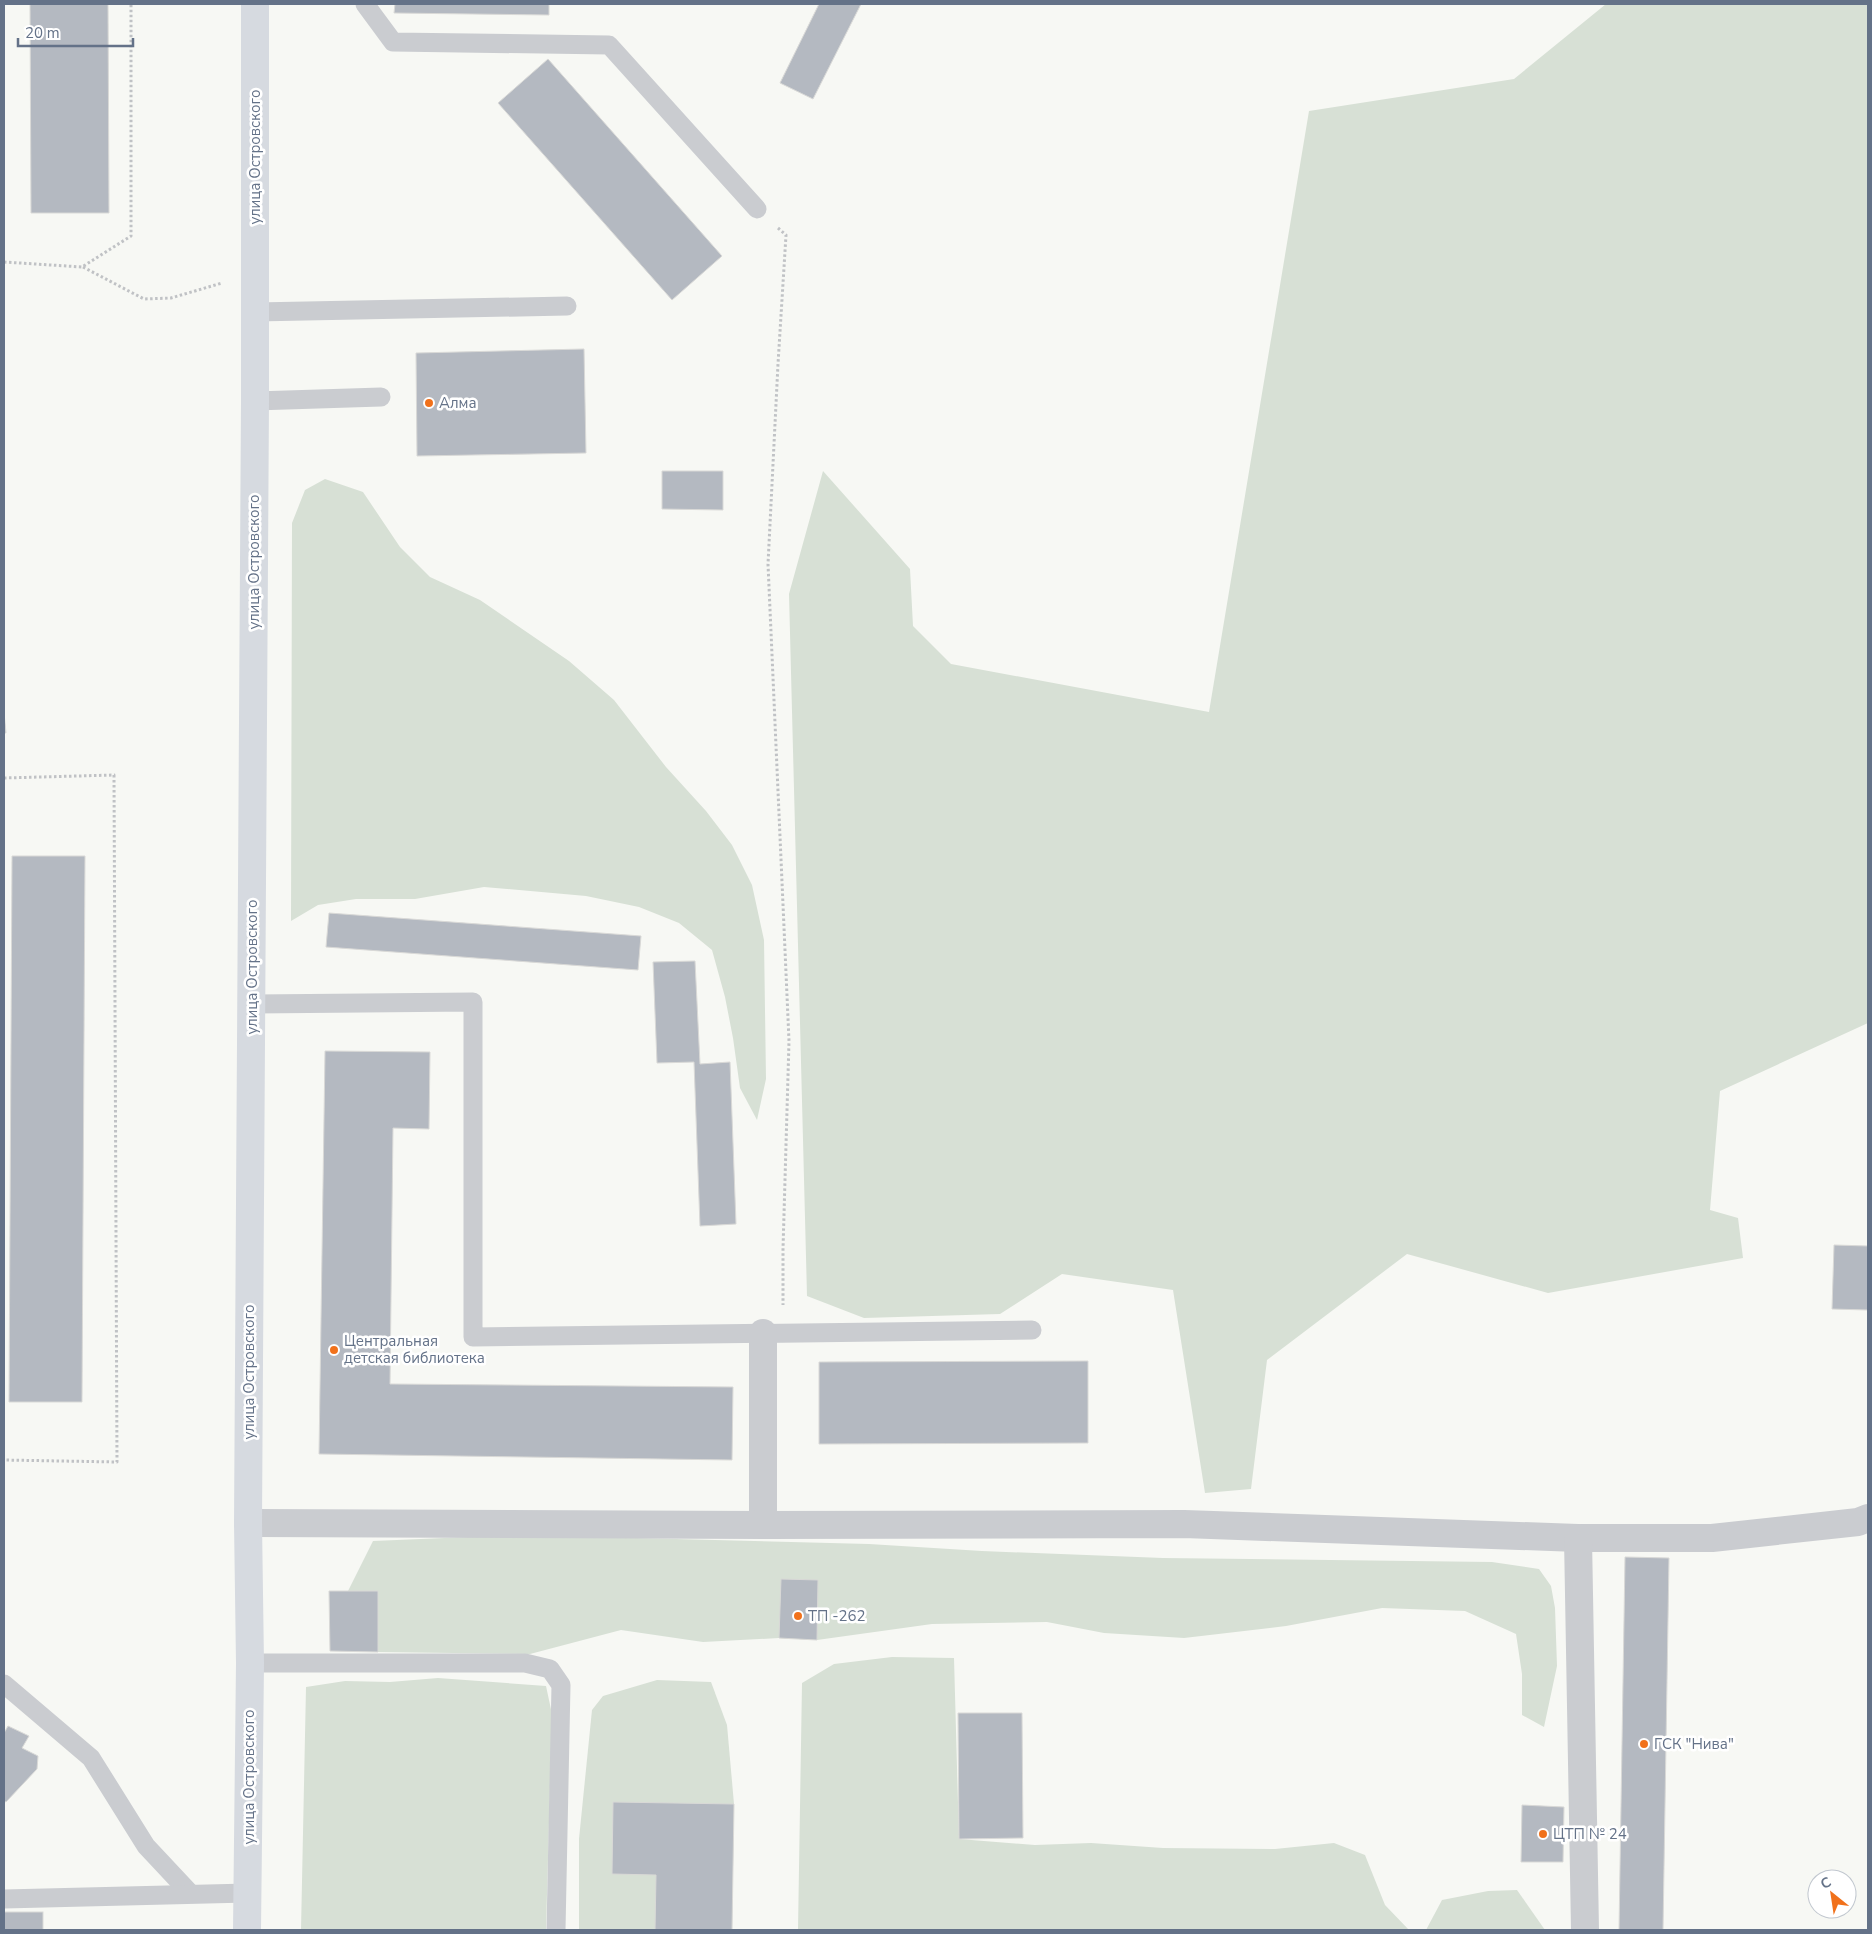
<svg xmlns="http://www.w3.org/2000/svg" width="1872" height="1934" viewBox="0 0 1872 1934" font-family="'Nunito Sans',sans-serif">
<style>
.green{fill:#d7e0d5}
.building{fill:#b4b9c1;stroke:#d9d9d7}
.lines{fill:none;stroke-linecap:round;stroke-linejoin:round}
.path{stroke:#c0c2c5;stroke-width:3;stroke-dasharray:2.5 2.5;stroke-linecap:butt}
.lane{stroke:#caccd0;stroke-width:19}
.street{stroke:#caccd0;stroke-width:28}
.secondary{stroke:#d6dae0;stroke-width:28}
.poi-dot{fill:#f1711b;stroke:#fff;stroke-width:2}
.labels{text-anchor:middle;stroke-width:5;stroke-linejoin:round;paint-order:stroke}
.street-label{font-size:15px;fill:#647288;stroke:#fff}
.poi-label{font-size:15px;fill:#647288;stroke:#fff;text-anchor:start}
</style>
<rect width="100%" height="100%" fill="#f7f8f4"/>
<g class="green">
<polygon points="1606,4 1868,4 1868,1023 1720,1091 1710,1210 1738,1218 1743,1258 1548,1293 1407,1254 1267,1360 1251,1489 1205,1493 1173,1290 1062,1274 1000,1314 864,1318 807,1296 789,594 823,471 910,569 913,626 951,664 1209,712 1309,111 1514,79"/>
<polygon points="325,479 363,492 400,547 430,577 480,600 569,661 614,700 666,767 706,811 732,845 752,885 764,940 766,1079 757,1120 740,1088 733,1038 725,997 712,950 679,923 639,907 586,896 484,887 415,899 356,899 318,905 291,921 292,523 305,490"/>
<polygon points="519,1535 869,1544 982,1551 1163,1558 1492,1562 1539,1569 1551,1586 1555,1608 1557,1666 1544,1727 1522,1715 1522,1674 1516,1634 1465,1611 1382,1608 1286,1626 1184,1638 1104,1633 1047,1622 932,1624 817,1640 779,1638 703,1642 621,1630 530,1654 378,1652 378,1591 348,1591 373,1541"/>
<polygon points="892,1657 954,1658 959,1839 1035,1845 1091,1843 1163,1848 1275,1849 1334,1843 1365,1855 1385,1905 1409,1930 798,1930 802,1683 834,1664"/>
<polygon points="438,1678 546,1686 552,1714 546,1930 301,1930 306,1687 345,1681 390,1682"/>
<polygon points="657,1680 711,1682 727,1725 734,1804 732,1930 579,1930 579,1839 592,1710 603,1696"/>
<polygon points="1517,1890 1545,1930 1426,1930 1442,1900 1488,1891"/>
</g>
<g class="building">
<polygon points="30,4 108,4 109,213 31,213"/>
<polygon points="395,4 549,4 549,15 394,13"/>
<polygon points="819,4 861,4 813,99 780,83"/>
<polygon points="548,59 722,256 672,300 498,103"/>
<polygon points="584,349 586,453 417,456 416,353"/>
<polygon points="662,471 723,471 723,510 662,509"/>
<polygon points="4,713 6,733 4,733"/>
<polygon points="12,856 85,856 82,1402 9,1402"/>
<polygon points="329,913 641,936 638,970 326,947"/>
<polygon points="695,961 700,1064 730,1062 736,1224 700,1226 694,1062 657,1063 653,962"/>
<polygon points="325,1051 430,1052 429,1129 393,1128 390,1384 733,1387 732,1460 319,1454"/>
<polygon points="1834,1245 1868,1246 1868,1310 1832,1309"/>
<polygon points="1088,1361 1088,1443 819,1444 819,1362"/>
<polygon points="1625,1557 1669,1558 1663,1930 1619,1930"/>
<polygon points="781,1579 818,1580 817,1640 779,1638"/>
<polygon points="329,1591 378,1591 378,1652 330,1651"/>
<polygon points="958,1713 1022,1713 1023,1838 959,1839"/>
<polygon points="8,1726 29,1736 22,1748 38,1756 37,1769 6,1802 4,1801 4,1733"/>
<polygon points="613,1802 734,1804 732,1930 655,1930 656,1875 612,1874"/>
<polygon points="1522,1805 1564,1807 1563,1862 1521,1862"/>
<rect x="4" y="1912" width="39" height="18"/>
</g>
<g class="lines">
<g class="path">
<polyline points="778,228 786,235 778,364 768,564 789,1041 783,1249 783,1305"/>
<polyline points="4,262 82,267 131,236 131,4"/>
<polyline points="83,267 144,299 171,298 222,283"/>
<polyline points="4,778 114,775 117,1462 4,1460"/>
</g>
<g class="lane">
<polyline points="365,4 393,42 609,45 757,209"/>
<polyline points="255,312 567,306"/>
<polyline points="255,401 381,397"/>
<polyline points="252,1004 473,1002 473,1337 1032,1330"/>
<polyline points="250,1663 525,1663 550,1669 561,1685 556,1930"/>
<polyline points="4,1684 91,1758 146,1846 190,1893"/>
<polyline points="4,1899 248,1893"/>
</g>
<g class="street">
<polyline points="763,1333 763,1525"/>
<polyline points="248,1523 763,1525 1184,1524 1578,1538 1712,1538 1858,1522 1868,1518"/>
<polyline points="1578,1538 1585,1930"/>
</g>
<polyline class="secondary" points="247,1930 250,1663 248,1523 255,401 255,4"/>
</g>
<g class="poi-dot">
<circle cx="429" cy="403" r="5"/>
<circle cx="334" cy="1350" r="5"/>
<circle cx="798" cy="1616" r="5"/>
<circle cx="1644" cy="1744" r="5"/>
<circle cx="1543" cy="1834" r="5"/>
</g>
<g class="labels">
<g class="street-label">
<text transform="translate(255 157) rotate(-90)" y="5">улица Островского</text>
<text transform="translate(254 562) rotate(-90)" y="5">улица Островского</text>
<text transform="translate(252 967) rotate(-90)" y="5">улица Островского</text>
<text transform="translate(249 1372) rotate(-90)" y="5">улица Островского</text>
<text transform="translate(249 1777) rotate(-90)" y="5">улица Островского</text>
</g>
<g class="poi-label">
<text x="439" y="408">Алма</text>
<text x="344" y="1346">Центральная<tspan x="344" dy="17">детская библиотека</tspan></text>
<text x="808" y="1621">ТП -262</text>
<text x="1654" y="1749">ГСК "Нива"</text>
<text x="1553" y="1839">ЦТП № 24</text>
</g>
</g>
<rect width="1872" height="1934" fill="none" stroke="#647288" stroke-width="10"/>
<g transform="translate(1832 1894) rotate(330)"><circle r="24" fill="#ffffff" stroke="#c1c7cf"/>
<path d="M0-4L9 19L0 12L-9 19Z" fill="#f1711b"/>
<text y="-8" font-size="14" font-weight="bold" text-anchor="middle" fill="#647288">С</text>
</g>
<path d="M18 38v8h115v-8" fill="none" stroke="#647288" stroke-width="2.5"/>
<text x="25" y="38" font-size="15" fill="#647288" stroke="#ffffff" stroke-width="4" paint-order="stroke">20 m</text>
</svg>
